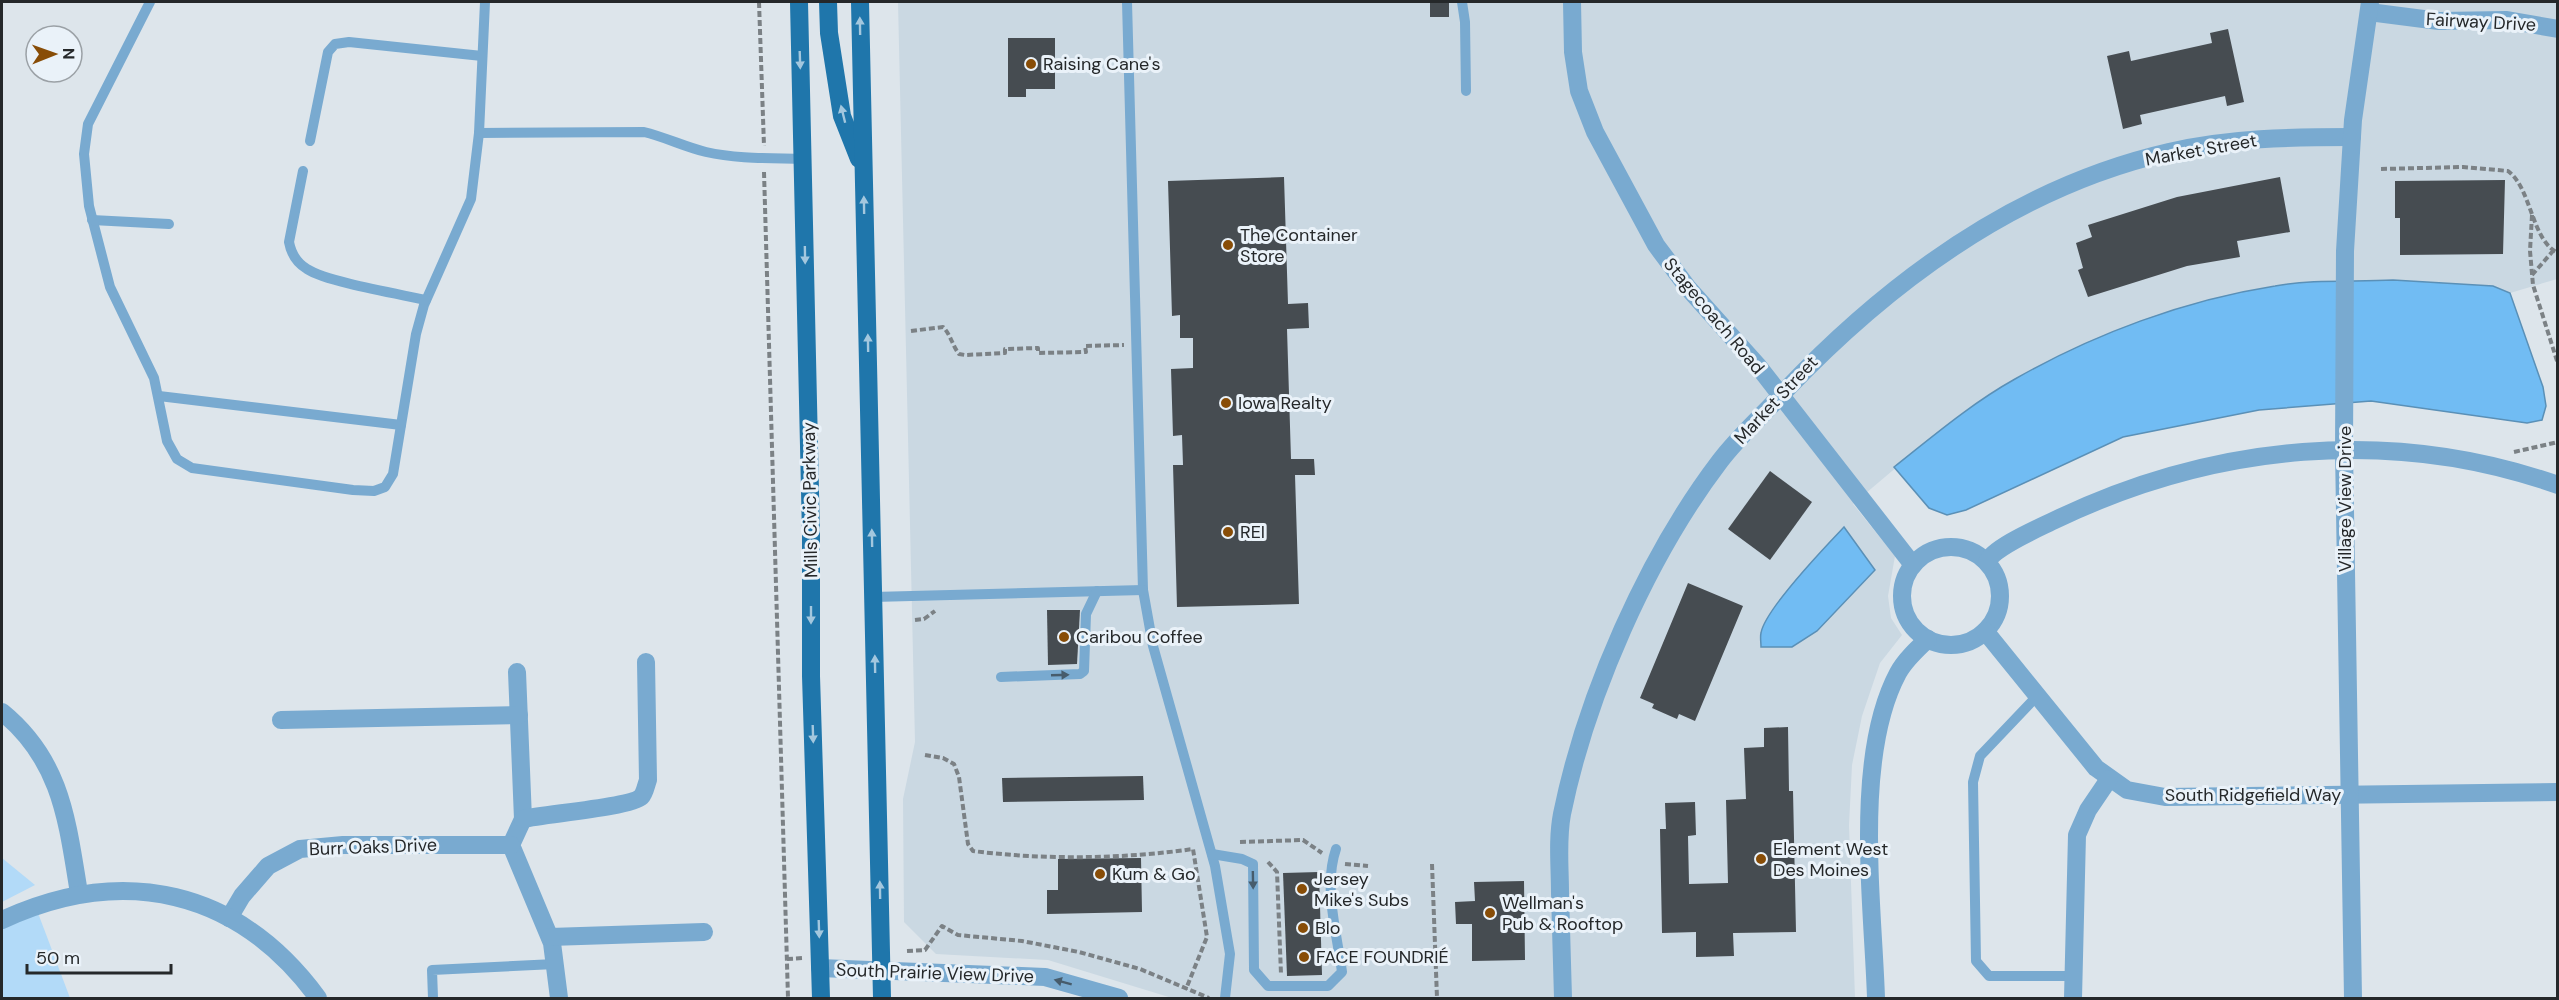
<svg xmlns="http://www.w3.org/2000/svg" width="2559" height="1000" viewBox="0 0 2559 1000" font-family="'DM Sans',sans-serif">
<style>
.built{fill:#cad8e2}
.green{fill:#b2daf8}
.water{fill:#71bcf3;stroke:#5a90b7;stroke-width:1.5}
.building{fill:#464c51}
.lines{fill:none;stroke-linecap:round;stroke-linejoin:round}
.path{stroke:#7b8185;stroke-width:4;stroke-dasharray:6 3;stroke-linecap:butt}
.service{stroke:#79aad0;stroke-width:10}
.minor{stroke:#79aad0;stroke-width:18}
.tertiary{stroke:#79aad0;stroke-width:18}
.primary{stroke:#1f76ab;stroke-width:18}
.oneway{fill:#a3c7de}
.oneway2{fill:#475c6c}
.poi-dot{fill:#884d07;stroke:#eaf2f9;stroke-width:2}
.labels{text-anchor:middle;stroke-width:6;stroke-linejoin:round;paint-order:stroke}
.street-label{font-size:18px;fill:#25282a;stroke:#eaf2f9}
.poi-label{font-size:18px;fill:#25282a;stroke:#eaf2f9;text-anchor:start}
</style>
<rect width="100%" height="100%" fill="#dde5eb"/>
<polygon class="built" points="898,2 2557,2 2557,279 2510,293 2493,286 2277,285 2232,294 2156,316 2072,350 2014,380 1943,428 1853,504 1895,556 1888,596 1891,618 1902,635 1880,663 1862,716 1852,765 1849,825 1855,998 1172,998 1048,960 936,954 904,922 903,799 915,742"/>
<g class="green">
<polygon points="2,858 35,885 2,902"/>
<polygon points="35,905 70,998 2,998 2,920"/>
</g>
<g class="water">
<path d="M2393,280l100,6 17,7 33,94 3,19 -4,14 -15,3 -156,-22 -112,9 -136,27 -157,73 -19,5 -18,-7 -35,-41c39,-31 78,-64 121,-88 79,-45 170,-79 260,-93 38,-7 80,-4 118,-6z"/>
<path d="M1844,527l31,43 -58,61 -25,16h-31c0,-5 -1,-10 0,-14 4,-24 64,-86 83,-106z"/>
</g>
<g class="building">
<rect x="1430" y="2" width="19" height="15"/>
<polygon points="2228,29 2244,102 2227,106 2225,96 2140,115 2142,124 2123,129 2107,56 2129,51 2131,61 2212,43 2210,33"/>
<polygon points="1008,38 1055,38 1055,89 1026,89 1026,97 1008,97"/>
<polygon points="1284,177 1288,304 1308,303 1309,328 1287,329 1291,459 1314,459 1315,475 1295,475 1299,604 1177,607 1173,465 1183,465 1182,435 1173,436 1171,369 1193,368 1193,338 1180,338 1180,315 1172,316 1168,181"/>
<polygon points="2280,177 2290,232 2237,241 2240,257 2187,266 2088,297 2078,270 2083,268 2076,243 2092,237 2088,225 2177,197"/>
<polygon points="2505,180 2503,254 2400,255 2400,218 2395,218 2395,181"/>
<polygon points="1770,471 1812,502 1770,560 1728,529"/>
<polygon points="1688,583 1743,606 1695,721 1679,714 1677,719 1652,708 1654,704 1640,698"/>
<polygon points="1047,610 1080,610 1077,664 1048,665"/>
<polygon points="1788,727 1789,791 1793,791 1796,932 1733,933 1734,956 1696,957 1696,932 1662,933 1660,829 1666,829 1665,803 1695,802 1696,835 1688,836 1689,884 1728,883 1726,800 1746,799 1744,748 1764,747 1764,728"/>
<polygon points="1143,776 1144,800 1003,802 1002,778"/>
<polygon points="1141,858 1142,912 1047,914 1047,890 1058,890 1058,859"/>
<polygon points="1319,872 1322,975 1287,976 1283,873"/>
<polygon points="1524,881 1525,960 1472,961 1472,924 1456,924 1455,902 1475,901 1474,882"/>
</g>
<g class="lines">
<g class="path">
<polyline points="759,2 764,146"/>
<path d="M2381,169l82,-2 45,4c24,18 23,69 50,82"/>
<polyline points="764,172 788,998"/>
<polyline points="2532,215 2530,251 2533,285 2558,364"/>
<polyline points="2532,275 2553,251"/>
<path d="M911,331l32,-4c8,8 9,18 16,27l6,1 40,-2v-4l33,-1v5l48,-1 -1,-6 39,-1"/>
<polyline points="2514,452 2558,442"/>
<polyline points="915,620 924,619 935,611"/>
<path d="M925,755l18,3 11,6 5,13 9,67 5,7c70,9 150,8 220,-2l14,88 -21,52"/>
<polyline points="1240,842 1303,840 1322,853"/>
<polyline points="1268,862 1277,872 1281,974"/>
<polyline points="1345,864 1368,866"/>
<polyline points="1432,864 1437,998"/>
<polyline points="907,951 925,950 942,926 958,935 1022,941 1079,952 1140,969 1209,998"/>
<polyline points="787,959 804,958"/>
</g>
<g class="service">
<polyline points="150,2 88,124 84,154 89,206 110,287 154,378 167,441 177,459 192,468 353,490 374,491 385,487 393,474 416,334 424,305 471,199 479,133"/>
<path d="M485,2l-6,131 165,-1c21,5 41,15 62,20 31,7 65,6 97,7"/>
<polyline points="1127,2 1143,590 1153,646 1215,866 1230,954 1225,998"/>
<polyline points="1462,2 1465,22 1466,91"/>
<polyline points="310,141 328,52 335,44 349,42 482,56"/>
<path d="M303,171l-14,71c2,11 8,21 18,27 20,13 92,25 119,31"/>
<polyline points="92,220 169,224"/>
<polyline points="159,396 401,425"/>
<polyline points="873,597 1143,590"/>
<polyline points="1001,677 1080,674 1084,671 1086,614 1097,591"/>
<polyline points="2038,695 1980,756 1973,782 1976,961 1989,976 2072,976"/>
<path d="M1212,854l30,5 11,5 1,106 14,16h60l14,-14c-5,-39 -19,-85 -6,-123"/>
<polyline points="433,998 432,970 555,964"/>
</g>
<g class="minor">
<polyline points="1572,2 1573,52 1579,91 1595,132 1656,245 1688,288 1758,366 1913,565"/>
<polyline points="2369,12 2439,21 2507,20 2558,29"/>
<circle cx="1951" cy="596" r="49"/>
<path d="M1987,562c7,-15 52,-34 68,-42 158,-76 336,-94 503,-35"/>
<polyline points="1985,631 2096,768 2127,790 2165,797 2558,792"/>
<polyline points="517,672 523,819 511,845 552,943 559,998"/>
<path d="M2,712c60,49 65,109 77,181"/>
<polyline points="281,720 519,715"/>
<path d="M523,819c21,-5 108,-12 118,-22 4,-4 5,-12 7,-17l-2,-118"/>
<polyline points="229,918 242,896 268,866 300,849 343,845 511,845"/>
<path d="M2,920c121,-56 236,-31 316,78"/>
<polyline points="550,937 704,932"/>
<path d="M1563,998c-1,-35 -2,-70 -3,-105 0,-27 -3,-53 2,-79 24,-118 85,-257 158,-353 19,-25 42,-45 63,-68 106,-112 233,-206 386,-241 60,-14 122,-15 183,-15"/>
<path d="M1876,998c-3,-93 -23,-241 22,-325 7,-13 19,-24 30,-34"/>
<polyline points="2073,998 2077,835 2088,810 2109,779"/>
</g>
<g class="tertiary">
<polyline points="820,968 1045,977 1119,998"/>
<polyline points="2353,998 2344,450 2345,251 2353,120 2370,2"/>
</g>
<g class="primary">
<polyline points="799,2 811,535 811,676 821,998"/>
<polyline points="828,2 829,33 842,116 859,159"/>
<polyline points="860,2 882,998"/>
</g>
</g>
<defs><path id="oneway-solid" d="M-6-.8H1V-3.2L6.5 0L1 3.2V.8H-6Z" transform="scale(1.5)"/></defs>
<g class="oneway">
<use href="#oneway-solid" transform="translate(860 26) rotate(-91)"/>
<use href="#oneway-solid" transform="translate(800 60) rotate(88)"/>
<use href="#oneway-solid" transform="translate(843 114) rotate(-104)"/>
<use href="#oneway-solid" transform="translate(864 205) rotate(-91)"/>
<use href="#oneway-solid" transform="translate(805 255) rotate(89)"/>
<use href="#oneway-solid" transform="translate(868 343) rotate(-91)"/>
<use href="#oneway-solid" transform="translate(872 538) rotate(-91)"/>
<use href="#oneway-solid" transform="translate(811 615) rotate(90)"/>
<use href="#oneway-solid" transform="translate(875 664) rotate(-91)"/>
<use href="#oneway-solid" transform="translate(813 734) rotate(88)"/>
<use href="#oneway-solid" transform="translate(880 890) rotate(-91)"/>
<use href="#oneway-solid" transform="translate(819 929) rotate(88)"/>
</g>
<g class="oneway2">
<use href="#oneway-solid" transform="translate(1060 675) rotate(-2)"/>
<use href="#oneway-solid" transform="translate(1253 880) rotate(89)"/>
<use href="#oneway-solid" transform="translate(1063 982) rotate(-165)"/>
</g>
<g class="poi-dot">
<circle cx="1031" cy="64" r="6"/>
<circle cx="1228" cy="245" r="6"/>
<circle cx="1226" cy="403" r="6"/>
<circle cx="1228" cy="532" r="6"/>
<circle cx="1064" cy="637" r="6"/>
<circle cx="1761" cy="859" r="6"/>
<circle cx="1100" cy="874" r="6"/>
<circle cx="1302" cy="889" r="6"/>
<circle cx="1490" cy="913" r="6"/>
<circle cx="1303" cy="928" r="6"/>
<circle cx="1304" cy="957" r="6"/>
</g>
<g class="labels">
<g class="street-label">
<text transform="translate(2481 22) rotate(3)" y="6">Fairway Drive</text>
<text transform="translate(2201 150) rotate(-10)" y="6">Market Street</text>
<text transform="translate(1714 316) rotate(50)" y="6">Stagecoach Road</text>
<text transform="translate(1776 400) rotate(-47)" y="6">Market Street</text>
<text transform="translate(2345 499) rotate(-90)" y="6">Village View Drive</text>
<text transform="translate(810 500) rotate(-91)" y="6">Mills Civic Parkway</text>
<text x="2253" y="801">South Ridgefield Way</text>
<text transform="translate(373 847) rotate(-2)" y="6">Burr Oaks Drive</text>
<text transform="translate(935 973) rotate(2)" y="6">South Prairie View Drive</text>
</g>
<g class="poi-label">
<text x="1043" y="70">Raising Cane's</text>
<text x="1240" y="241">The Container<tspan x="1240" dy="21">Store</tspan></text>
<text x="1238" y="409">Iowa Realty</text>
<text x="1240" y="538">REI</text>
<text x="1076" y="643">Caribou Coffee</text>
<text x="1773" y="855">Element West<tspan x="1773" dy="21">Des Moines</tspan></text>
<text x="1112" y="880">Kum &amp; Go</text>
<text x="1314" y="885">Jersey<tspan x="1314" dy="21">Mike's Subs</tspan></text>
<text x="1502" y="909">Wellman's<tspan x="1502" dy="21">Pub &amp; Rooftop</tspan></text>
<text x="1315" y="934">Blo</text>
<text x="1316" y="963">FACE FOUNDRIÉ</text>
</g>
</g>
<rect width="2559" height="1000" fill="none" stroke="#25282a" stroke-width="6"/>
<g transform="translate(54 54) rotate(89)"><circle r="28" fill="#eaf2f9" stroke="#9ba1a6" stroke-width="1.5"/>
<path d="M0-4.5L10 22L0 15L-10 22Z" fill="#884d07"/>
<text y="-9" font-size="16" font-weight="bold" text-anchor="middle" fill="#25282a">N</text>
</g>
<path d="M27 964v9h144v-9" fill="none" stroke="#25282a" stroke-width="3"/>
<text x="36" y="964" font-size="18" fill="#25282a" stroke="#eaf2f9" stroke-width="4.5" paint-order="stroke">50 m</text>
</svg>
